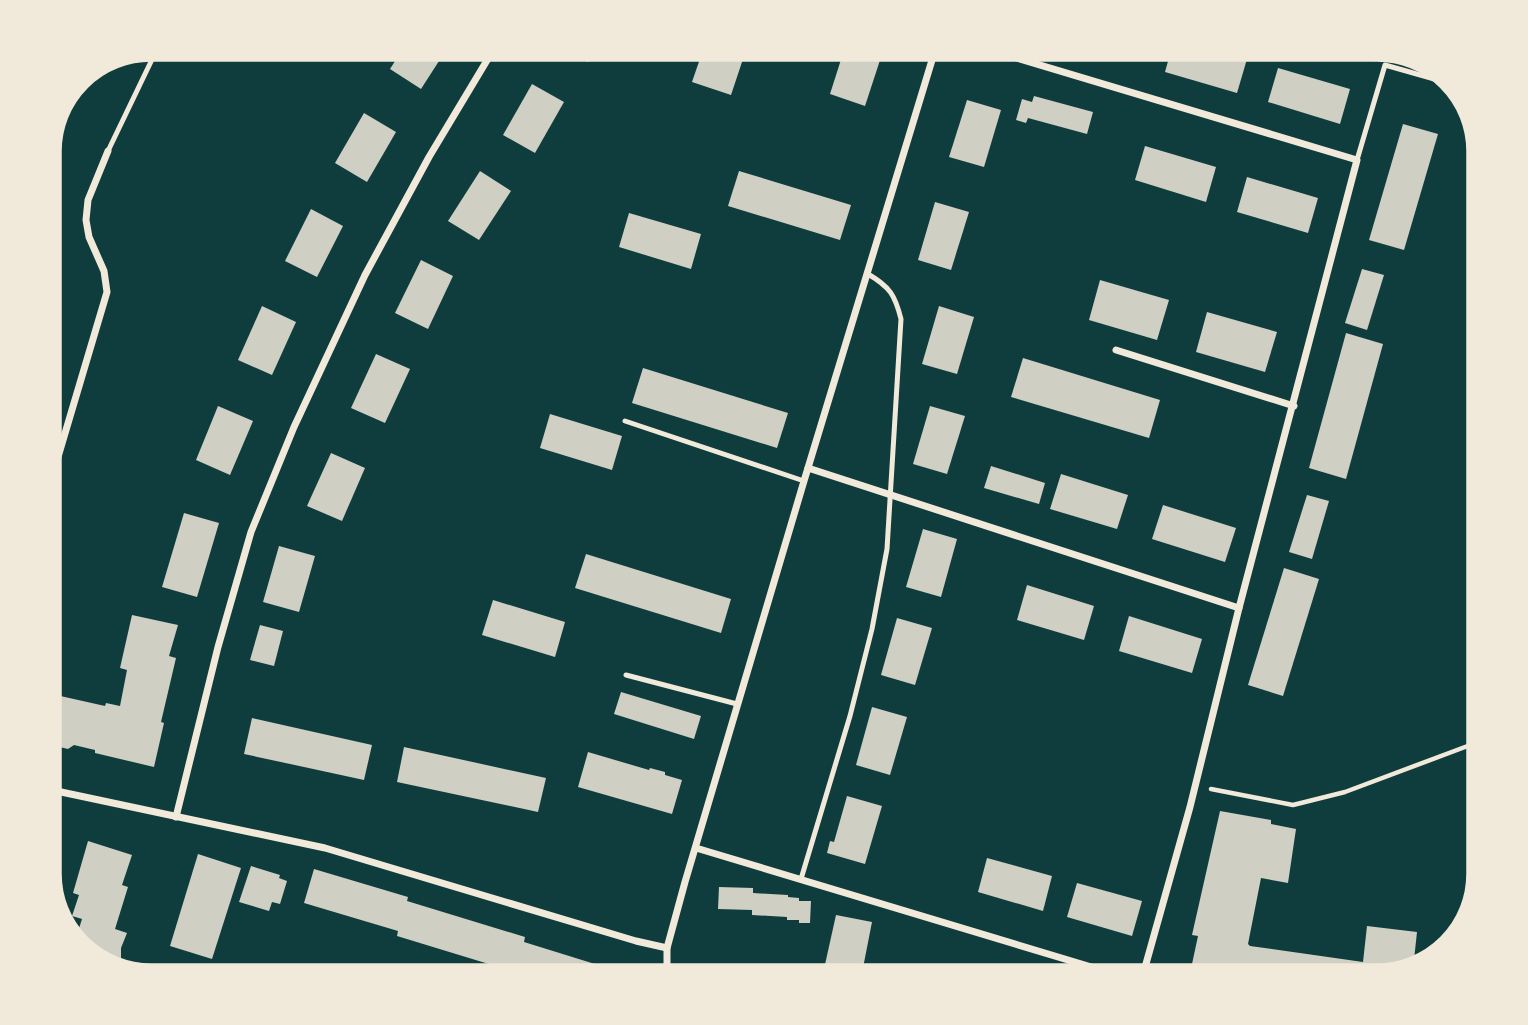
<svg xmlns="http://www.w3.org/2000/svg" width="1528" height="1025" viewBox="0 0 1528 1025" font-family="Cabin,sans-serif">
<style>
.building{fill:#cfcfc3}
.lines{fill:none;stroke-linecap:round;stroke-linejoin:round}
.path{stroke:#f1e9da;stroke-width:4.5}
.service{stroke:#f1e9da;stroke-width:5}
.minor{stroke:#f1e9da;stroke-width:7}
.rim{fill:none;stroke:#f1e9da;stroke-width:3.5}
</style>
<rect width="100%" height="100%" fill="#0f3d3e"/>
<g class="building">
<polygon points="404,47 448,47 421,89 390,69"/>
<polygon points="558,47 595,47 588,62"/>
<polygon points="704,47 747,47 731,95 692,82"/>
<polygon points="845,47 873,47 883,51 865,106 830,94"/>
<polygon points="1172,47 1208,47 1247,59 1237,93 1165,72"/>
<polygon points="1278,68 1350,89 1340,124 1268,102"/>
<polygon points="532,84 564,102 535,153 503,135"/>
<polygon points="1034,96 1093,112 1087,134 1028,118 1026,123 1016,120 1022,99 1032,102"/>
<polygon points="967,100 1001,110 984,167 949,157"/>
<polygon points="364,113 396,132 367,182 335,163"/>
<polygon points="1403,124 1438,134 1404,250 1369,240"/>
<polygon points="1145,146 1216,167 1206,202 1135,180"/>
<polygon points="480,171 511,191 479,240 448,221"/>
<polygon points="739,171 851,205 840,240 728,206"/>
<polygon points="1247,177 1318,198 1308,233 1237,212"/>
<polygon points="935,202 969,212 951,270 918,260"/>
<polygon points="311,209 343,226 317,277 285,261"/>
<polygon points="629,213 701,234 691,269 619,247"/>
<polygon points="421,260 453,276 428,329 395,313"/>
<polygon points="1362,269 1384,275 1367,330 1345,323"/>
<polygon points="1100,280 1169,300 1157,340 1089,320"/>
<polygon points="262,306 296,322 272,375 238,360"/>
<polygon points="939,306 974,317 957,374 922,364"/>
<polygon points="1207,312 1277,332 1265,372 1196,352"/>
<polygon points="1346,333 1383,344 1346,479 1309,468"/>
<polygon points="376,354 410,369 385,423 351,408"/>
<polygon points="1023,358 1160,400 1149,438 1011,397"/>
<polygon points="643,368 788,413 777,448 632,403"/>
<polygon points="218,406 253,421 230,475 196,460"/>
<polygon points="930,406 965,416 947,474 913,464"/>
<polygon points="550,414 622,436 612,470 540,448"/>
<polygon points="331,453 365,468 342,521 307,506"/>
<polygon points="991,466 1045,483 1039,504 984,488"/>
<polygon points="1061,474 1128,495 1117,529 1050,509"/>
<polygon points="1307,495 1329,501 1312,559 1289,552"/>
<polygon points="1163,505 1236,528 1225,562 1152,539"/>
<polygon points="184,513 219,523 197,597 162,587"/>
<polygon points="923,529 957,539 941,597 906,587"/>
<polygon points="279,546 315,556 299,612 263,602"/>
<polygon points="586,554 731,599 721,633 575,588"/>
<polygon points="1284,568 1319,579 1283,696 1248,685"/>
<polygon points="1027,585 1094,606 1084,640 1017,620"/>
<polygon points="493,600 565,622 555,657 482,635"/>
<polygon points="132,615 178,625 169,656 176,658 161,722 164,723 154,767 95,753 95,750 74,745 68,749 47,744 47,693 105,706 106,703 120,706 127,670 120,668"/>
<polygon points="1129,616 1202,639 1192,673 1119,651"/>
<polygon points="897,618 932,628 915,685 881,675"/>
<polygon points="260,625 283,631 274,666 250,660"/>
<polygon points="621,692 701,716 694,739 614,714"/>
<polygon points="872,707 907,717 890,775 856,765"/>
<polygon points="252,718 372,745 364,780 244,754"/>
<polygon points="404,747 546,778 538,812 397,782"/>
<polygon points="588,752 649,770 650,768 665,772 665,775 682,780 672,814 578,787"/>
<polygon points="847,796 882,806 865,864 827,853 830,841 834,842"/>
<polygon points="1220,811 1271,820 1271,824 1296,829 1288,883 1261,878 1248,944 1250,946 1363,962 1367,926 1417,932 1413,969 1378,978 1189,978 1198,936 1192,935"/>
<polygon points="88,841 132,855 122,885 128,887 115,929 127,933 121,948 121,969 93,960 75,941 82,919 72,916 79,895 73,893"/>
<polygon points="198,854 241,868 212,959 170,946"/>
<polygon points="987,858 1052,876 1043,911 978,892"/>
<polygon points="251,866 280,875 279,878 287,881 280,904 272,902 269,911 239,902"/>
<polygon points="314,869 408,897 407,901 525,937 524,942 640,978 513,977 515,972 397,936 398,931 304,903"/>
<polygon points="1077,883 1142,901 1132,936 1067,917"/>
<polygon points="719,887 753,888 753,893 788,895 788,897 799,898 799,901 811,901 810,923 799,923 799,920 787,920 787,917 752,915 752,910 718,909"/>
<polygon points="836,915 872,922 861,978 822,978"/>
</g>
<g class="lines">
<g class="path">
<polyline points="1334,47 1374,59"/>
<polyline points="1211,789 1293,805 1345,792 1481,741"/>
</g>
<g class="service">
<polyline points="108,151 158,47"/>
<polyline points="1357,160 1385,65 1452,84"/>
<polyline points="625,421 804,481"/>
<polyline points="626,675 737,704"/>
<path d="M801,879l49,-163 22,-87 15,-80 14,-230c-6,-24 -11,-32 -33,-45"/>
</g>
<g class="minor">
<polyline points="980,47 1357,160 1239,608 1190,807 1142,978"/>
<polyline points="1116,350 1294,406"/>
<polyline points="808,468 1239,608"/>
<polyline points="47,494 107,292 104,271 89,237 86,220 88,200 108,151"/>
<polyline points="47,789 325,848 636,941 667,948"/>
<polyline points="176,817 218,647 251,532 294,427 365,275 429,157 495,47"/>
<polyline points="696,848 1128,978"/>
<polyline points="667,978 667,948 685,882 804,481 936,47"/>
</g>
</g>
<path d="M0 0H1528V1025H0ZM151 60H1377A91 91 0 0 1 1468 151V874A91 91 0 0 1 1377 965H151A91 91 0 0 1 60 874V151A91 91 0 0 1 151 60Z" fill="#f1e9da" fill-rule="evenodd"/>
<path class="rim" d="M151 60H1377A91 91 0 0 1 1468 151V874A91 91 0 0 1 1377 965H151A91 91 0 0 1 60 874V151A91 91 0 0 1 151 60Z"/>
</svg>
